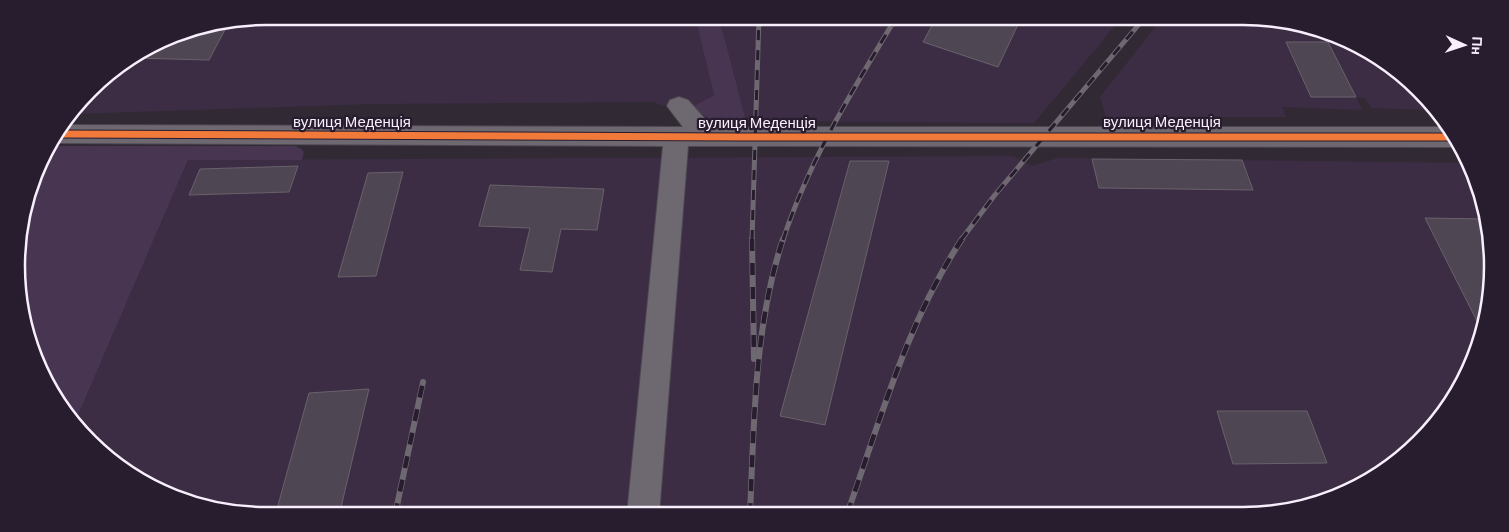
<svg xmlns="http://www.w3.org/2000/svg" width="1509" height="532" viewBox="0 0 1509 532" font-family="Barlow,sans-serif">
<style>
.built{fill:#3c2d45}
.green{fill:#483552}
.building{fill:#4f4654;stroke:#68626b}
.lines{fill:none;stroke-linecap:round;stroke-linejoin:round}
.minor-casing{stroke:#4d4851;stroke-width:2}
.minor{fill:#6e6871;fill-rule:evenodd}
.rail-far1-casing{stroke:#6e6971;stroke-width:5}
.rail-casing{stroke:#6e6971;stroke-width:6}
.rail-far1{stroke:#281c2f;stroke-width:3;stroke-dasharray:10;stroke-linecap:butt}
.rail{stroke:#281c2f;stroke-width:4.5;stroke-dasharray:12;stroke-linecap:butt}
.cycleway-casing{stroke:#281c2f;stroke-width:9}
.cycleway{stroke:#f17a3a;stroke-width:7}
.labels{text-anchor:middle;stroke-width:4.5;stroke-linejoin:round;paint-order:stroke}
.street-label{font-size:15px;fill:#f7effc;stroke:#281c2f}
.rim{fill:none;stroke:#f7effc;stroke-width:2.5}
</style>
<rect width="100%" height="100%" fill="#312a35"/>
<g class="built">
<polygon points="266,16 695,16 714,95 694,106 663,106 654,102 370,104 74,114 101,78 171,35"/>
<polygon points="717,16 1123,16 1034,123 746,121 725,40"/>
<polygon points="1164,16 1243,16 1307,25 1395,68 1432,110 1371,108 1365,98 1356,97 1362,110 1282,107 1286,117 1152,117 1153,123 1108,123 1100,97"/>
<polygon points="1013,156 1032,166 1058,158 1467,163 1491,233 1484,330 1459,391 1408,454 1353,490 1276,514 266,516 202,507 127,474 75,422 188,160"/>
</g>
<g class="green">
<path d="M695,16h22l8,24 21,81c-24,-1 -35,5 -52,-15l20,-11z"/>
<polygon points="49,146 295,146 301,149 304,152 302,160 188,160 75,422 59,405 25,330 18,234 42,155"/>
</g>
<g class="building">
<polygon points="937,16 1022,16 998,67 923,42"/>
<polygon points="228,24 209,60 134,58 171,35"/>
<polygon points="1286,42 1328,42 1356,97 1311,97"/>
<polygon points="1092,159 1242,160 1253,190 1099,188"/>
<polygon points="850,161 889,161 825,425 780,416"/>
<polygon points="298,166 289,192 189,195 200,169"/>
<polygon points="403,172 376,276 338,277 368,173"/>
<polygon points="490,185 604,189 597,230 561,229 552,272 520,270 530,228 479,226"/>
<polygon points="1425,218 1486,219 1491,233 1483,333"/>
<polygon points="369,389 339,516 275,516 309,393"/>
<polygon points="1217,411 1307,411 1327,463 1233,464"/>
</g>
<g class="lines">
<defs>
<polygon id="minor" points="679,97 688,100 712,127 1447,127 1460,145 1455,147 688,146 659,515 627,515 663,146 58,143 53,142 66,125 683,127 667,106 670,100"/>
</defs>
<use href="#minor" class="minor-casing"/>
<use href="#minor" class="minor"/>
<defs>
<g id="rail-far1">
<polyline points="752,240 759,16"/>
<path d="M783,240c26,-80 71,-152 114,-224"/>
<polyline points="961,240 994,196 1146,16"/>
</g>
<g id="rail">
<polyline points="752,239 754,359"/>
<path d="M847,514c33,-93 60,-192 115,-275"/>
<polyline points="395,515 423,382"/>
<path d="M750,515c4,-92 4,-188 33,-276"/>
</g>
</defs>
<use href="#rail-far1" class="rail-far1-casing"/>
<use href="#rail" class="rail-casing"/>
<use href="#rail-far1" class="rail-far1"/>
<use href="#rail" class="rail"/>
<defs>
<polyline id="cycleway" points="58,134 740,137 1455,137"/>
</defs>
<use href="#cycleway" class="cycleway-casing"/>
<use href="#cycleway" class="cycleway"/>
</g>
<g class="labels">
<g class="street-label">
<text x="352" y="127">вулиця Меденція</text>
<text x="1162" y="127">вулиця Меденція</text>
<text x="757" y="128">вулиця Меденція</text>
</g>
</g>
<path d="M0 0H1509V532H0ZM266 25H1243A241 241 0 0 1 1484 266V266A241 241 0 0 1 1243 507H266A241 241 0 0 1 25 266V266A241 241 0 0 1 266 25Z" fill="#281c2f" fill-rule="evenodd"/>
<path class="rim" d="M266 25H1243A241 241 0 0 1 1484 266V266A241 241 0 0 1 1243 507H266A241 241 0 0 1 25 266V266A241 241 0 0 1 266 25Z"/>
<g transform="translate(1464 45) rotate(93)" stroke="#281c2f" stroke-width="4" paint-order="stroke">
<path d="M0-4L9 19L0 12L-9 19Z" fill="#f7effc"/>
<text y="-8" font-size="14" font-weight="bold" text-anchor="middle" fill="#f7effc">Пн</text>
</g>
</svg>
